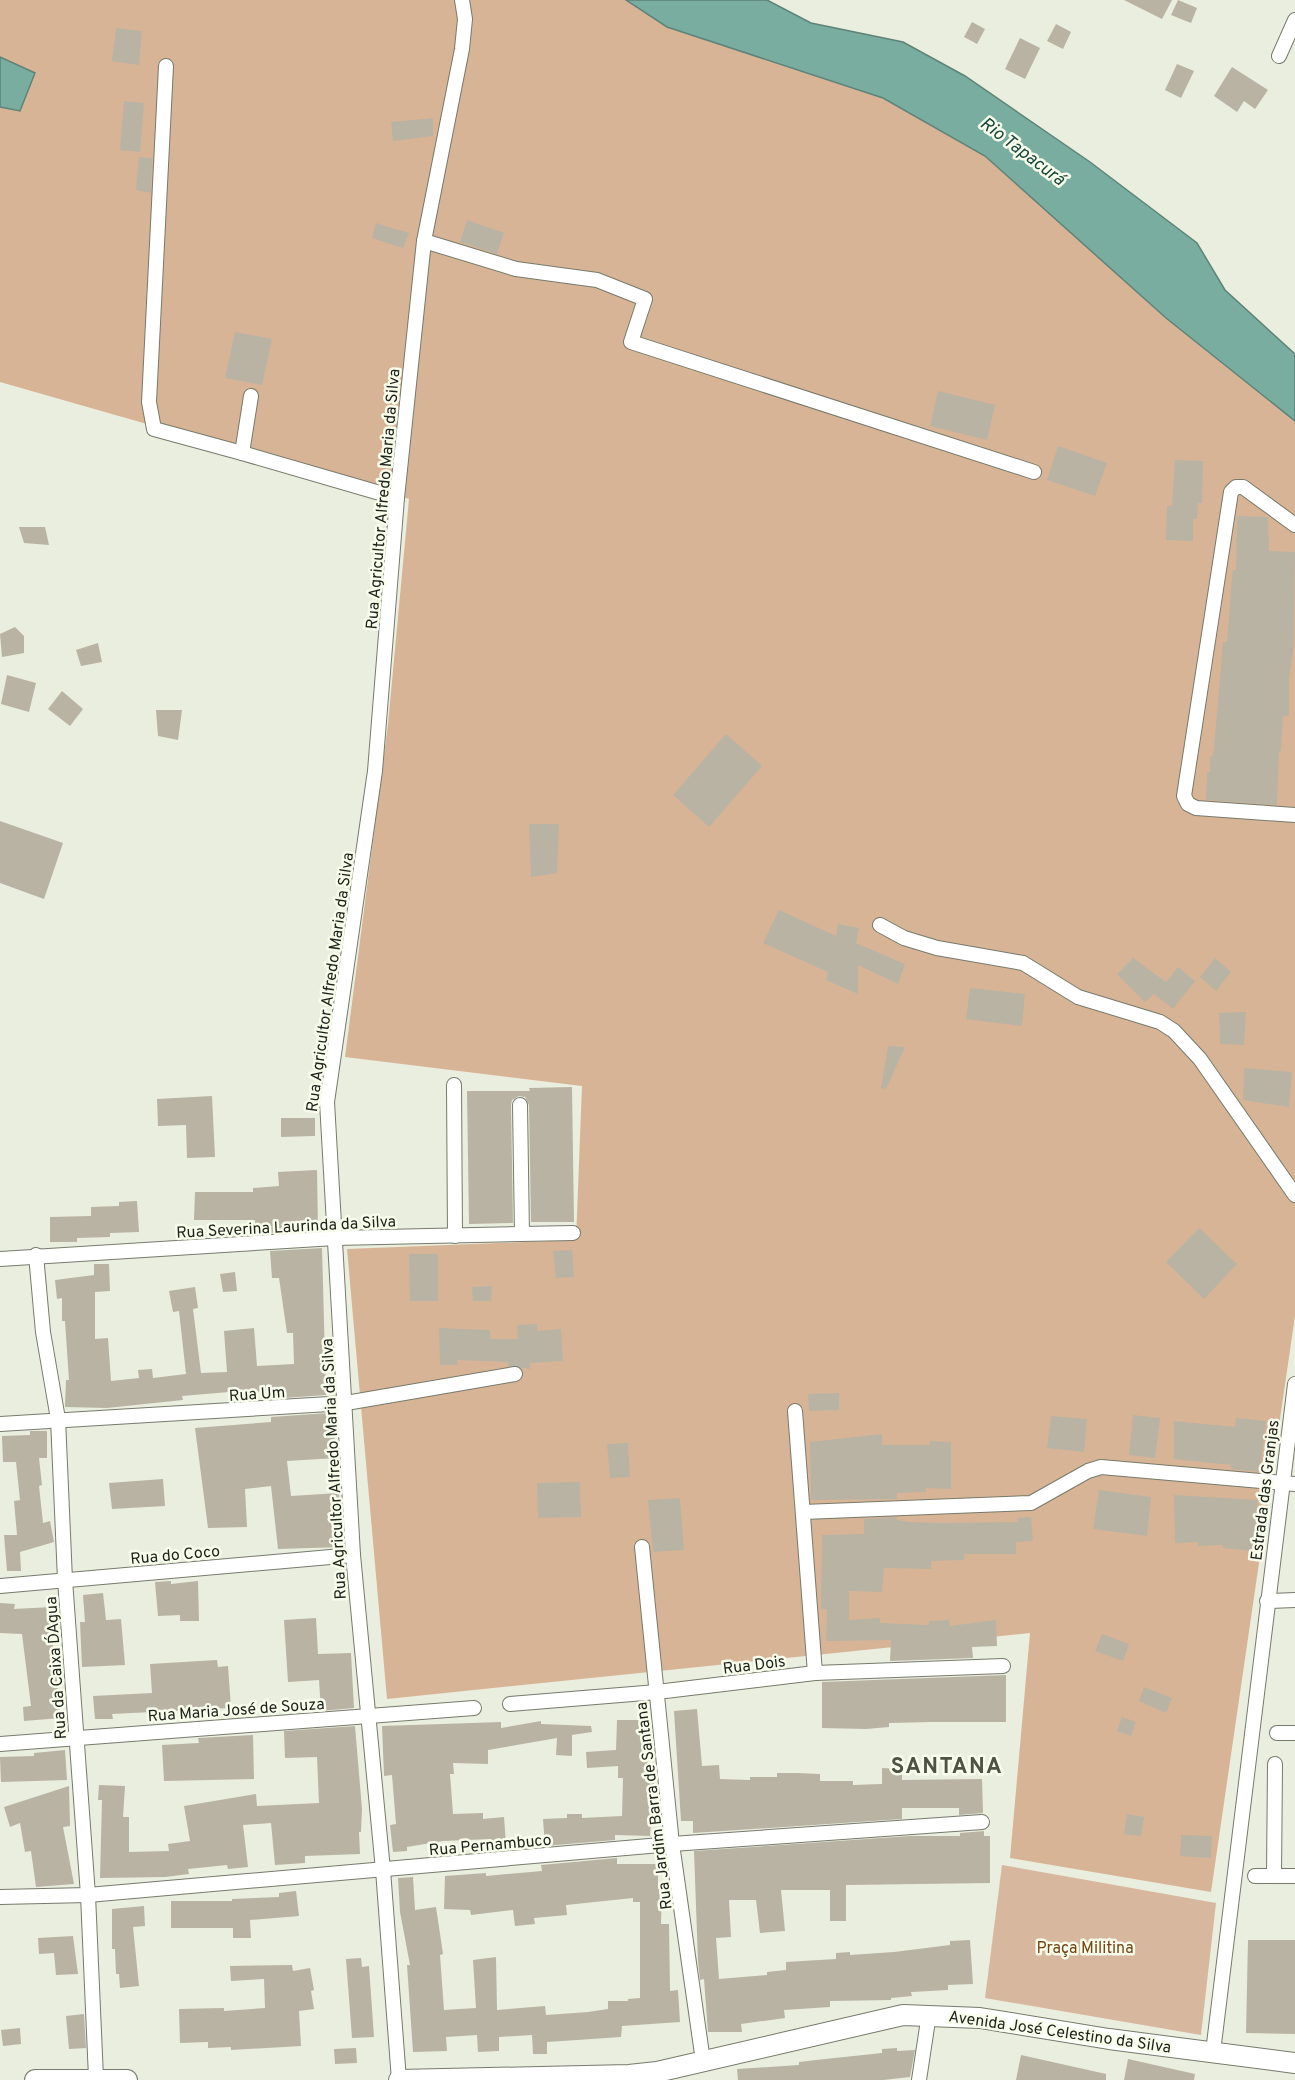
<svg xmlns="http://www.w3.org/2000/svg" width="1295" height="2080" viewBox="0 0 1295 2080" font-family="Overpass,sans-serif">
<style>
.green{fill:#d7b89f}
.forest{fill:#d8b497}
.water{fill:#79ada0;stroke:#5e8378;stroke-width:1.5}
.building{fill:#b9b3a3}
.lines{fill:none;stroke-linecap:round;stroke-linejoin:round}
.street-casing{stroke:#767a6b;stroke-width:16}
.secondary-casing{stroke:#767a6b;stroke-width:22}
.street{stroke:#fff;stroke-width:14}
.secondary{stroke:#fff;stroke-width:20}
.labels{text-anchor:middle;stroke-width:5;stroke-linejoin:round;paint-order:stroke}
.street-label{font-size:16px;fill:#1f211b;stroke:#f7fceb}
.park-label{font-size:16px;fill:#734415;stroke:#f7fceb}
.water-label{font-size:18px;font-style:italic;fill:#19473d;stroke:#f7fceb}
.district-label{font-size:22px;font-weight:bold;letter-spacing:1.5px;fill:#4e5244;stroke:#f7fceb}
</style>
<rect width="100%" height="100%" fill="#eaeede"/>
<polygon class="green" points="1002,1865 1216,1903 1201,2035 985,1998"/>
<polygon class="forest" points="0,0 626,0 667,27 883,98 985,156 1159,312 1295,421 1295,1316 1211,1892 1010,1858 1030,1633 387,1699 347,1249 576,1240 582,1086 345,1057 388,724 409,499 0,382"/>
<g class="water">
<polygon points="626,0 767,0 811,23 903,42 965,76 1090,162 1197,243 1225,290 1295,354 1295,421 1166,318 985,156 883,98 667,27"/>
<polygon points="0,57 35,73 20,111 0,107"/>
</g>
<g class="building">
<polygon points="1124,0 1172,0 1162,19"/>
<polygon points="1178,0 1197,8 1191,23 1171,15"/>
<polygon points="972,22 985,29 977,44 964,37"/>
<polygon points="1056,24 1071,32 1063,49 1047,41"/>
<polygon points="116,28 142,31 139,65 112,61"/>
<polygon points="1020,38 1040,48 1025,79 1005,69"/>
<polygon points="1177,64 1194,71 1181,98 1165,90"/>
<polygon points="1232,67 1268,90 1255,109 1244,101 1237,112 1214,96"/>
<polygon points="124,101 144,103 140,152 120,150"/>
<polygon points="433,118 433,136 393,141 391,122"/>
<polygon points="139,157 152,158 151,193 136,190"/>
<polygon points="467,220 504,233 497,254 460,242"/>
<polygon points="376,223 409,233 403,248 372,238"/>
<polygon points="235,332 272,339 262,385 225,378"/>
<polygon points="938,391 995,405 987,440 930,426"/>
<polygon points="1058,446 1107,463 1095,496 1047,480"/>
<polygon points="1175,460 1203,461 1202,503 1198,503 1197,519 1193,519 1193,541 1166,540 1167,506 1172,506"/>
<polygon points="1237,516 1268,517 1269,551 1295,552 1294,644 1289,678 1289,716 1283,716 1281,751 1279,751 1277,805 1206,800 1207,772 1210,772 1210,756 1213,756 1215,737 1223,642 1227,642 1231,588 1233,570 1236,570"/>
<polygon points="19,527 45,527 49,545 24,543"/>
<polygon points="15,627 24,636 24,653 2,657 0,634"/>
<polygon points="98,643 102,662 81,666 76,650"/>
<polygon points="7,675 36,683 29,712 1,704"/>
<polygon points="62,691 83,709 70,726 48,709"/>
<polygon points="156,710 182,710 178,740 158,736"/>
<polygon points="726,734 762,766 709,827 673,795"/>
<polygon points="0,821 63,843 44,899 0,883"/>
<polygon points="529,824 559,824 557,873 531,877"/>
<polygon points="779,910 836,936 838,924 859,928 856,943 905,964 898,984 858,965 858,994 826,980 828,972 763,943"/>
<polygon points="1133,958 1166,982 1178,967 1195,981 1173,1009 1154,994 1145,1002 1117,974"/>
<polygon points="1215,958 1231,972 1216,991 1200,977"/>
<polygon points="970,988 1025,994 1022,1026 966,1019"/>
<polygon points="1246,1012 1244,1045 1220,1044 1219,1013"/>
<polygon points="888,1046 905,1047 886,1089 881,1088"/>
<polygon points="1244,1068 1292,1072 1289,1107 1243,1100"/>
<polygon points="572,1087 574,1222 531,1222 529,1105 525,1097 519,1096 512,1100 511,1105 513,1223 469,1224 467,1091 530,1091 529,1088"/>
<polygon points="212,1096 215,1157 187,1158 186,1125 158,1126 157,1099"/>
<polygon points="281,1118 315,1118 315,1136 281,1137"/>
<polygon points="317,1170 318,1230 269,1233 269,1224 255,1224 255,1220 194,1220 195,1192 253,1192 253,1188 279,1186 278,1172"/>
<polygon points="137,1201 139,1232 110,1233 110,1237 77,1238 77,1242 50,1242 50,1217 91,1216 91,1207 119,1206 119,1202"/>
<polygon points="1199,1228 1237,1264 1204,1299 1166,1262"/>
<polygon points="322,1248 326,1395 269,1399 269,1391 229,1392 182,1396 183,1400 107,1408 65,1407 66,1380 69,1380 65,1321 62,1321 62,1298 57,1299 55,1280 94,1275 94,1264 109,1264 110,1291 95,1292 95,1339 108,1338 111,1381 139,1378 138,1370 152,1369 153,1378 186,1374 179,1311 173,1312 169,1291 195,1287 198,1308 193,1309 201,1373 227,1372 224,1331 254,1328 257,1366 294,1364 293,1333 287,1333 279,1278 272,1278 270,1251"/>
<polygon points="572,1250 574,1277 556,1278 553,1251"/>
<polygon points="409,1254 438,1254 438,1301 410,1301"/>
<polygon points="235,1272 237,1291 223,1292 220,1274"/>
<polygon points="492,1286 491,1301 473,1301 472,1287"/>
<polygon points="537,1324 537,1331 561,1329 563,1361 530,1363 530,1369 508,1366 508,1362 457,1360 458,1365 440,1365 439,1328 490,1330 490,1339 518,1339 517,1325"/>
<polygon points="839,1393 839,1410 809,1411 808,1394"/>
<polygon points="328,1413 328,1417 333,1416 336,1458 287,1461 291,1496 339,1493 343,1547 278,1549 271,1486 245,1489 247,1527 208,1528 195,1428 271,1422 271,1417"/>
<polygon points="1133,1415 1160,1418 1155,1458 1129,1455"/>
<polygon points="1051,1416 1087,1419 1084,1452 1047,1448"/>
<polygon points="1236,1418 1266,1421 1260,1472 1231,1469 1231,1465 1174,1459 1174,1421 1235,1427"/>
<polygon points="30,1431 47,1431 47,1458 39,1458 42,1485 39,1486 43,1523 50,1521 54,1542 20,1552 21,1571 7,1571 4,1535 17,1535 14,1501 20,1500 16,1462 3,1462 2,1436 30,1435"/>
<polygon points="882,1434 882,1445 930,1445 930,1441 951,1442 951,1489 926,1488 926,1492 897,1493 897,1499 811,1500 810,1442"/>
<polygon points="628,1443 630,1477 610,1478 607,1444"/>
<polygon points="163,1479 165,1506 112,1509 109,1483"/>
<polygon points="580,1482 581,1517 538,1518 537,1483"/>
<polygon points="1099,1490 1151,1497 1147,1536 1093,1529"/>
<polygon points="1174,1495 1258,1500 1252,1551 1223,1548 1223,1545 1198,1546 1198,1542 1175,1543"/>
<polygon points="680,1498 684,1550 653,1552 648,1500"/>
<polygon points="897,1517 897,1520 909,1522 943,1523 1018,1522 1017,1518 1031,1517 1033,1541 1016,1542 1016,1554 964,1554 964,1560 931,1561 931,1569 884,1568 882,1592 849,1591 849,1620 880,1618 880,1623 929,1625 929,1621 949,1620 950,1626 996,1620 997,1646 972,1647 973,1658 890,1661 891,1640 826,1641 827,1609 821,1609 822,1535 864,1534 864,1519"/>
<polygon points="171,1581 171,1584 198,1581 199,1621 180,1621 180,1615 158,1616 155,1582"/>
<polygon points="103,1593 106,1620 121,1619 125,1665 82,1667 80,1622 85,1622 83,1595"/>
<polygon points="0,1603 15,1604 14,1609 52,1607 51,1625 61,1718 24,1721 23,1707 31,1706 22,1634 0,1633"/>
<polygon points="316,1618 318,1654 351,1653 354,1708 321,1711 319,1680 288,1682 284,1620"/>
<polygon points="1102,1634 1129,1644 1123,1661 1095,1651"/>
<polygon points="217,1660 218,1667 228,1666 231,1708 112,1714 113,1719 95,1719 93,1696 152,1693 150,1664"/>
<polygon points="1006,1675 1006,1722 932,1722 889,1723 889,1727 866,1729 822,1728 822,1682"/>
<polygon points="1144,1687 1172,1698 1166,1713 1139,1701"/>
<polygon points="697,1709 702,1766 719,1765 720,1779 750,1780 750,1777 777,1777 777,1773 797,1773 820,1774 820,1781 853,1781 853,1785 882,1784 882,1768 902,1769 902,1780 982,1779 983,1813 959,1815 959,1808 902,1808 902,1819 693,1833 693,1821 681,1821 674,1711"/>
<polygon points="1122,1717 1136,1722 1131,1736 1117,1731"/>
<polygon points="617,1720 646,1720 648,1783 654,1783 650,1836 615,1835 615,1840 545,1846 543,1819 567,1818 567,1814 582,1814 582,1818 622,1816 623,1778 618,1778 618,1766 587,1768 586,1752 616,1750"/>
<polygon points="541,1721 541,1724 591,1726 592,1732 572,1735 572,1756 556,1755 557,1738 488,1750 488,1764 453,1763 454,1774 450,1774 453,1814 483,1813 483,1819 504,1817 506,1844 492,1845 491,1839 443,1841 407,1847 407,1851 393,1852 390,1825 396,1824 392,1775 384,1776 382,1726 501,1722 501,1728"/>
<polygon points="355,1726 362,1809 361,1832 359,1832 360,1854 305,1856 305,1863 275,1865 271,1823 243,1825 248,1867 228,1869 227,1865 188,1869 189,1874 165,1877 100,1878 102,1800 98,1800 99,1785 125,1786 123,1817 129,1817 129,1852 169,1851 168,1844 190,1841 184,1806 256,1794 257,1806 319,1803 317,1757 285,1758 284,1731"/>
<polygon points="253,1735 254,1779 164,1781 162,1745 199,1743 198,1738"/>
<polygon points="65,1750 67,1780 1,1782 0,1757 34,1756 34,1753"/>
<polygon points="69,1786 70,1826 63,1827 74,1884 36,1887 31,1851 25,1852 20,1823 10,1827 4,1807"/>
<polygon points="1127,1814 1144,1817 1141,1836 1124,1834"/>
<polygon points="984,1831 984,1836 990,1836 990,1883 846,1885 846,1921 830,1921 830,1890 781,1890 785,1931 760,1933 756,1900 729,1900 731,1937 716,1938 719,1979 767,1975 767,1972 786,1970 786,1962 836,1959 836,1953 850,1952 850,1955 894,1952 950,1945 950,1941 970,1940 973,1984 948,1985 948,1990 911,1992 912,1996 891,1998 891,2000 830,2001 830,2007 784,2010 785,2018 741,2024 742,2032 708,2032 704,1979 700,1980 698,1961 694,1851 910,1836 960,1836 960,1833"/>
<polygon points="1181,1835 1212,1836 1211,1858 1180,1856"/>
<polygon points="617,1858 617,1864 658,1864 658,1887 662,1887 661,1924 669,1924 670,1991 678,1990 680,2022 622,2026 621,2037 547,2042 547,2054 533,2054 532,2035 499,2037 499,2051 478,2052 477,2035 446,2037 447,2051 413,2052 407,1965 410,1965 400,1912 398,1878 413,1877 415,1910 436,1907 443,1954 440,1955 444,2010 476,2008 473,1960 496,1957 497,2010 545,2006 546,2015 588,2012 608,2009 608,2001 628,2001 628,1999 640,1998 640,1902 633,1902 633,1898 566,1905 567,1915 534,1918 535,1924 515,1926 513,1910 471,1915 470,1910 444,1909 445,1876 486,1873 486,1876 542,1871 541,1865"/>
<polygon points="296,1891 299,1916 250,1920 251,1938 233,1938 233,1928 171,1928 171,1901 232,1901 232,1899 279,1897 279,1893"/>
<polygon points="144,1906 145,1926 133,1927 139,1986 120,1988 119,1974 116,1974 115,1949 112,1949 112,1909"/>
<polygon points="73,1936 78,1974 56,1975 54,1953 39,1954 38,1938"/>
<polygon points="1248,1940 1295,1940 1295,2034 1246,2033"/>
<polygon points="361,1958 362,1967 369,1966 374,2037 352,2038 346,1959"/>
<polygon points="292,1965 293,1971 310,1968 314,1990 311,1991 314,2009 299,2011 301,2046 231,2050 231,2047 208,2048 208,2042 180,2043 179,2009 224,2008 224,2011 265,2008 264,1979 231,1981 230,1966"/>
<polygon points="84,2014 86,2048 69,2049 66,2016"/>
<polygon points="20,2028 21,2044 3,2046 1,2030"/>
<polygon points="356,2048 357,2063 335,2064 334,2049"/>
<polygon points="897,2048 897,2051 915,2050 910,2077 883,2080 738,2080 737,2069 799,2065 799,2062 816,2060 882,2053 882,2049"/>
<polygon points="1021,2055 1106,2074 1106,2080 1016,2080"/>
<polygon points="1128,2059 1195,2074 1194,2080 1124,2080"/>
</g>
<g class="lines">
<defs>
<g id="street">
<polyline points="1279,56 1295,20"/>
<polyline points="166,66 149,402 154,429 242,453 251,396"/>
<polyline points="424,241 516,269 597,280 645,299 631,342 1034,472"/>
<polyline points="242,453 397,498"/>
<polyline points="1295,525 1243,487 1236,487 1231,492 1184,796 1188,804 1196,808 1295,815"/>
<polyline points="880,925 904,938 937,948 1023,963 1078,997 1160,1022 1174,1031 1200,1059 1295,1195"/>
<polyline points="454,1085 455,1236"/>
<polyline points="520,1105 522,1234"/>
<polyline points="36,1255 43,1332 58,1419 65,1580 88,1895 96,2078"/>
<polyline points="0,1259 335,1238 573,1233"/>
<polyline points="795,1411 815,1673"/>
<polyline points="0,1424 346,1403 515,1374"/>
<polyline points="803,1512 1031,1503 1088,1471 1101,1467 1295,1484"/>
<polyline points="642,1547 672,1844 703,2061"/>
<polyline points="0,1586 353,1555"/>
<polyline points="1267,1601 1295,1600"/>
<polyline points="510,1704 657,1692 815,1673 1003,1666"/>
<polyline points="1277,1733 1295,1733"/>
<polyline points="0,1744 474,1708"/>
<polyline points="1255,1876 1295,1876"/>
<polyline points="1274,1876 1275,1764"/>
<polyline points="0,1897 88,1895 672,1844 982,1822"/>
<polyline points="1213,2052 1295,1384"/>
<polyline points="399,2080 383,1870 353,1555 327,1102 375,771 397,498 424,241 462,49 465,19 462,0"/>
<polyline points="919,2080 929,2014"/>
</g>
<g id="secondary">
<polyline points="35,2080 127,2080"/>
<polyline points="399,2080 629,2075 657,2072 903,2015 980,2018 1109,2039 1295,2063"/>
</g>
</defs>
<use href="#street" class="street-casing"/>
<use href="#secondary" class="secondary-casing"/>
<use href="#street" class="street"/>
<use href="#secondary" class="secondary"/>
</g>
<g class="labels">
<g class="street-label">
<text transform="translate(382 499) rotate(-85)" y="6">Rua Agricultor Alfredo Maria da Silva</text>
<text transform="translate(329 982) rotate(-82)" y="6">Rua Agricultor Alfredo Maria da Silva</text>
<text transform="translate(286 1226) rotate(-3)" y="6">Rua Severina Laurinda da Silva</text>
<text transform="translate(257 1393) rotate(-4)" y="6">Rua Um</text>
<text transform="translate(333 1469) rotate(-93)" y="6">Rua Agricultor Alfredo Maria da Silva</text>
<text transform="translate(1264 1490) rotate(-83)" y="6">Estrada das Granjas</text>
<text transform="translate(175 1554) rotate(-5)" y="6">Rua do Coco</text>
<text transform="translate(754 1664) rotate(-7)" y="6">Rua Dois</text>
<text transform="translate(55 1668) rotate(-94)" y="6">Rua da Caixa D´Agua</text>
<text transform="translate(236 1709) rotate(-4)" y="6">Rua Maria José de Souza</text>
<text transform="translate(653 1806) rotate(-97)" y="6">Rua Jardim Barra de Santana</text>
<text transform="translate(490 1844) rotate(-5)" y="6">Rua Pernambuco</text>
<text transform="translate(1060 2031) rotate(8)" y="6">Avenida José Celestino da Silva</text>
</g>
<g class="park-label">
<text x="1085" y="1953">Praça Militina</text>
</g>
<g class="water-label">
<text transform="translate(1023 151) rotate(37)" y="6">Rio Tapacurá</text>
</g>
<g class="district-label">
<text x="947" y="1773">SANTANA</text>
</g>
</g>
</svg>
